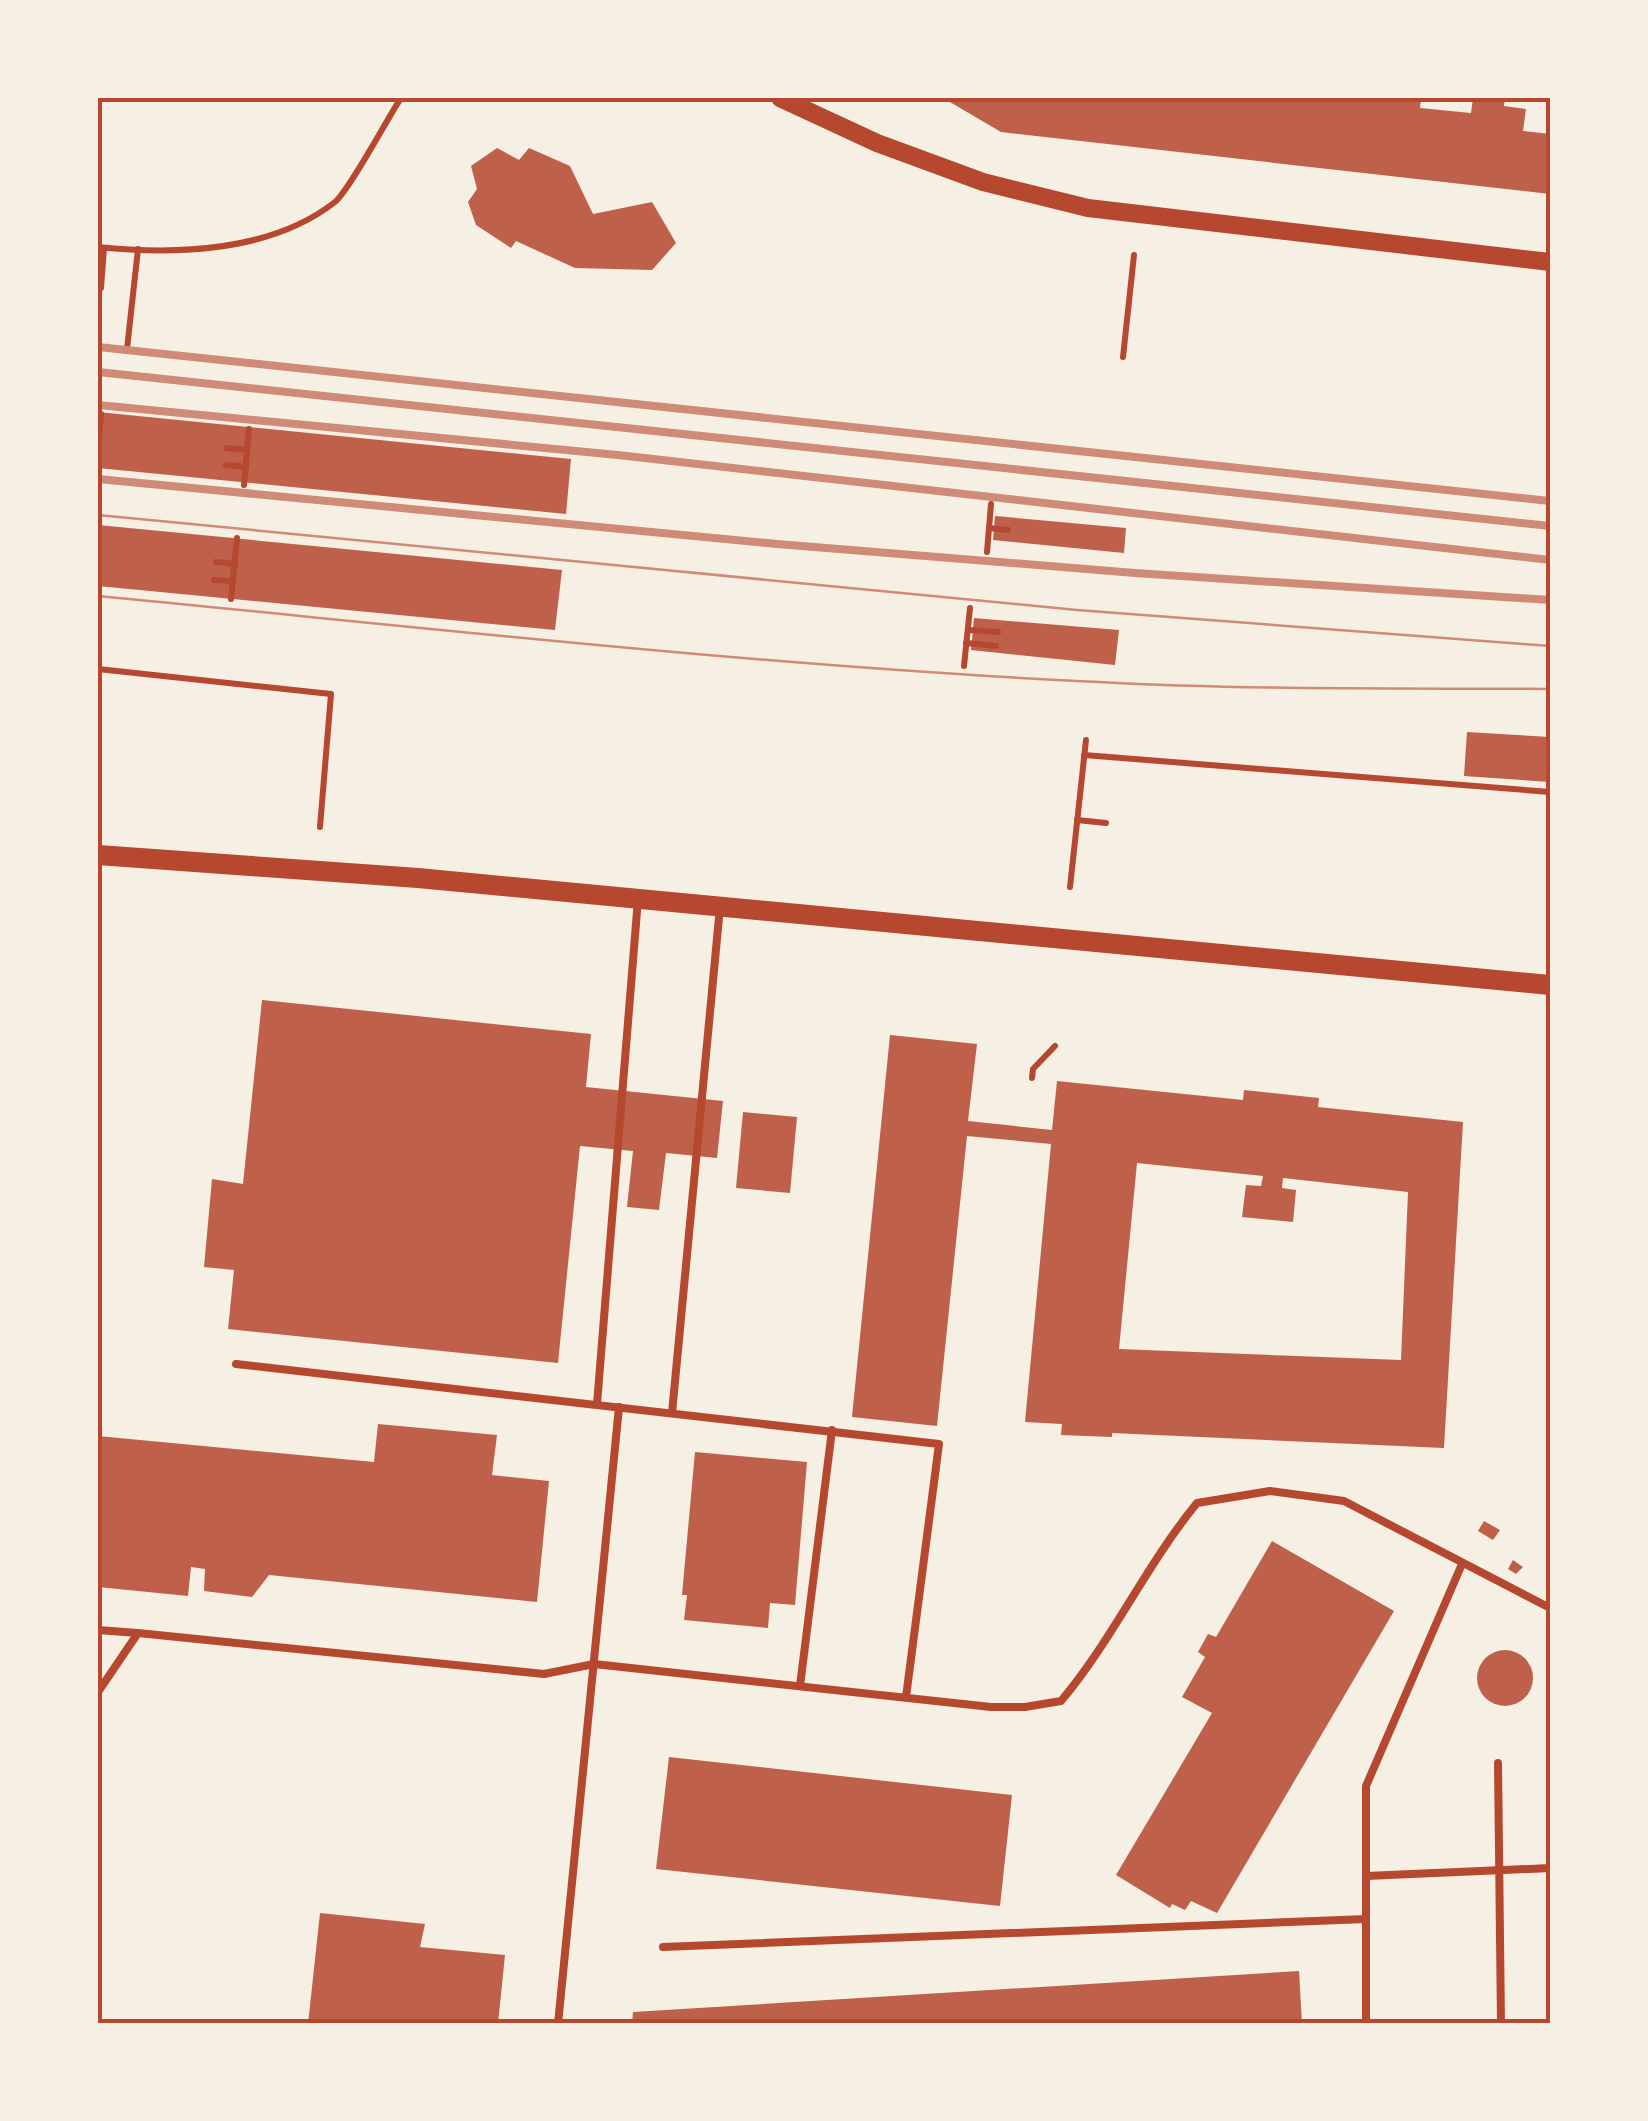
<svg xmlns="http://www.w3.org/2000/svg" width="1648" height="2121" viewBox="0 0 1648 2121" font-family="Raleway,sans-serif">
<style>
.building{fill:#bf614a;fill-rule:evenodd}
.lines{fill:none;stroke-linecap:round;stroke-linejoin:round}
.path{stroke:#b5482f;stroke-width:6}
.service{stroke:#b5482f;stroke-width:8}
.tertiary{stroke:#b5482f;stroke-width:18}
.secondary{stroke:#b5482f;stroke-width:20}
.tram{stroke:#cf8b77;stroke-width:2.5}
.rail{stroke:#cf8b77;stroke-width:8}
.neatline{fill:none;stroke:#b5482f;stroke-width:4}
</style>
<rect width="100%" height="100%" fill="#f6efe4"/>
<g class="building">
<polygon points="943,98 1330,98 1363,101 1363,98 1421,98 1420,108 1471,113 1473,98 1505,98 1504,106 1526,109 1523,131 1550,134 1550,194 1001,132"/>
<polygon points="497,148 519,160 529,148 570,166 593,214 652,202 676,243 652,270 575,268 516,241 511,248 476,225 468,202 477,189 471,166"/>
<polygon points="98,412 571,459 566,514 98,468"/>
<polygon points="995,516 1126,528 1124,553 993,540"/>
<polygon points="98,525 562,570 555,630 98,586"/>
<polygon points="974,618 1119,630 1115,665 971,650"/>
<polygon points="1467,732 1550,737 1550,782 1464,776"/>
<polygon points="262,1000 591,1034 586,1087 723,1101 717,1158 666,1153 659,1210 627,1207 633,1151 580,1146 558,1363 228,1329 234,1270 204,1267 212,1179 243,1184"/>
<path d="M890,1035l87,9 -9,77 84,9 5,-49 186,19 1,-10 75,8 -1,9 145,15 -19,326 -332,-15v4l-51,-2 1,-11 -37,-2 26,-278 -84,-8 -30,290 -85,-9zM1137,1163l126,13 -2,10 -15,-1 -4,32 51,5 3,-32 -14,-2 1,-10 125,14 -7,168 -282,-11z"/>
<polygon points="743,1112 797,1117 790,1193 736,1188"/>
<polygon points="378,1424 497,1435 492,1475 549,1481 537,1602 269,1575 252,1597 204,1591 205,1569 191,1567 188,1596 98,1587 98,1436 374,1462"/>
<polygon points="695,1452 807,1462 795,1605 770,1603 768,1628 684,1620 687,1595 682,1595"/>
<polygon points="1484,1521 1500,1530 1493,1540 1478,1531"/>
<polygon points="1272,1541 1394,1611 1217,1913 1191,1901 1185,1910 1172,1904 1170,1908 1116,1875 1212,1713 1182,1697 1205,1657 1198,1652 1208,1634 1216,1637"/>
<polygon points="1513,1560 1523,1567 1516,1574 1508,1569"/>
<circle cx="1505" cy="1678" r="28"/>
<polygon points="669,1757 1012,1795 1000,1906 656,1869"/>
<polygon points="320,1913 425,1924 420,1947 505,1955 498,2024 308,2024"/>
<polygon points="1299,1971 1302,2024 632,2024 633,2012"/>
</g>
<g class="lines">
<g class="path">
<path d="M98,247c77,8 173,5 237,-45 15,-13 52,-83 66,-104"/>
<polyline points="101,288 104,248"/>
<polyline points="127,349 138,249"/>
<polyline points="1123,357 1134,255"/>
<polyline points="98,448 101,414"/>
<polyline points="227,448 247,450"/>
<polyline points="226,465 246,467"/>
<polyline points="244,485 249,429"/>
<polyline points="989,528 1008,530"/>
<polyline points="987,552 991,504"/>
<polyline points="216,562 235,564"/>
<polyline points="214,580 233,581"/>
<polyline points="231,599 237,538"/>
<polyline points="968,630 998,632"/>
<polyline points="966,643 996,646"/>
<polyline points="964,666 970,608"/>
<polyline points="98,669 331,694 320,827"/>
<polyline points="1084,755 1550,792"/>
<polyline points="1077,820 1106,823"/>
<polyline points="1070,887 1086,740"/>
<polyline points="1032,1078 1033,1069 1055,1046"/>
</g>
<g class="service">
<polyline points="236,1364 939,1444 906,1697"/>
<polyline points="597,1404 638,899"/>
<polyline points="672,1413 720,907"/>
<polyline points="98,1630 138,1633"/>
<polyline points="800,1686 832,1430"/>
<path d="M98,1692l40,-59 406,41 50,-10 397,43h34l36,-6c52,-62 85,-136 136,-198l73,-12 74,10 206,107"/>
<polyline points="1498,1763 1501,2024"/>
<polyline points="1366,1876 1550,1868"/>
<polyline points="663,1947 1366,1919"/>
<polyline points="98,2022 99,2024"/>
<polyline points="558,2024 619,1407"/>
<polyline points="1366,2024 1366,1786 1462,1564"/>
</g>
<polyline class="tertiary" points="780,98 877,143 983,182 1088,208 1550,262"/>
<polyline class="secondary" points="98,855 418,878 1550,985"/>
<g class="tram">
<polyline points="98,515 1077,610 1550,646"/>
<path d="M98,596c332,32 665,70 1000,86 150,8 302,6 452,7"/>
</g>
<g class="rail">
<polyline points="98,347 1550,501"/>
<polyline points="98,372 1550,526"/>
<polyline points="98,405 618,455 1550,560"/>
<polyline points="98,479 777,544 1135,573 1550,600"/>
</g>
</g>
<rect width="1648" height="2121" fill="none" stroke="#f6efe4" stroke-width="200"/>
<rect x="100" y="100" width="1448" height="1921" class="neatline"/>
</svg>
